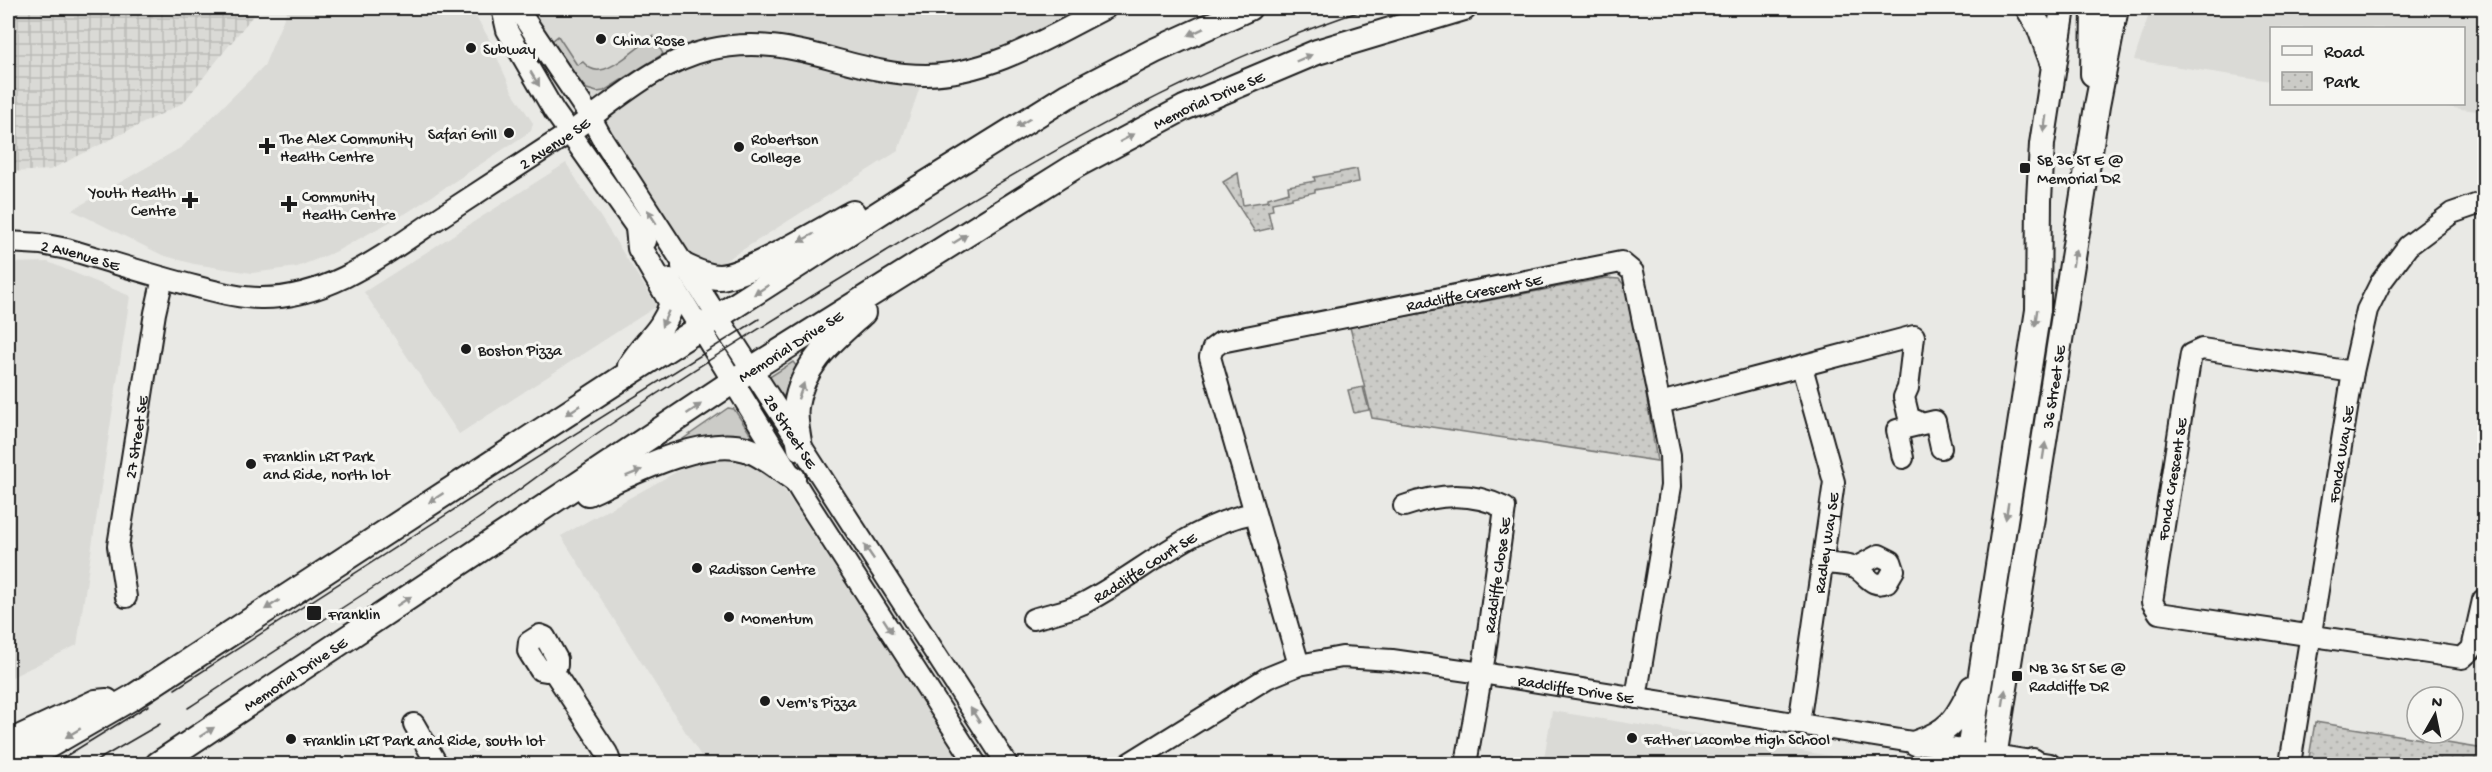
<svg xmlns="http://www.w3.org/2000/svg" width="2492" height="772" viewBox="0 0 2492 772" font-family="'Gochi Hand',sans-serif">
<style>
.built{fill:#dadad6}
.industrial{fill:url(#industrial-grid)}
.grass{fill:#cbcbc7;stroke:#747472;stroke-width:1.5}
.park{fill:url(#park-dots);stroke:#747472;stroke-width:1.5}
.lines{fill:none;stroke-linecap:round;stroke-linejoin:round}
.minor-casing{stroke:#1c1c1c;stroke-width:24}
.major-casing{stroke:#1c1c1c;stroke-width:28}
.minor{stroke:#f6f6f2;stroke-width:20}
.major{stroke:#f6f6f2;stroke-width:24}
.tram{stroke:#1c1c1c;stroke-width:1.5}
.oneway{fill:#949492}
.poi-dot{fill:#1c1c1c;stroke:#f6f6f2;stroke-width:2}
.labels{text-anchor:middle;stroke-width:6;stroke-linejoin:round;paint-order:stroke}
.poi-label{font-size:16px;fill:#1c1c1c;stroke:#f6f6f2;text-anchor:start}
.street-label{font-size:16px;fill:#1c1c1c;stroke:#f6f6f2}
</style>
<defs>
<pattern id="industrial-grid" width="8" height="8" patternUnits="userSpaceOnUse" patternTransform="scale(1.5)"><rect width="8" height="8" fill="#dadad6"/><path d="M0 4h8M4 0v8" fill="none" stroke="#babab7"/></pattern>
<pattern id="park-dots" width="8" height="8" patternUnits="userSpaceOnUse" patternTransform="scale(1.5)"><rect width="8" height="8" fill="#cbcbc7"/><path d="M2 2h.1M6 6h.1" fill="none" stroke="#aeaeaa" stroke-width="1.8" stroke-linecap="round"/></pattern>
</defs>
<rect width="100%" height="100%" fill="#e9e9e5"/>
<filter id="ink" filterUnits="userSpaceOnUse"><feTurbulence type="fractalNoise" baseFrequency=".0167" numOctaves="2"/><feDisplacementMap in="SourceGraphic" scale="12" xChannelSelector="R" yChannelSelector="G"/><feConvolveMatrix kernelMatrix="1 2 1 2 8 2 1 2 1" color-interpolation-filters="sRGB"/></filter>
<g filter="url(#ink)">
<g class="built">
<polygon points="288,8 475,8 475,15 488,37 512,91 533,123 531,131 408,212 335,252 297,267 252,273 194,264 162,255 72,210 182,147 264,66"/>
<polygon points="517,8 1106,8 1016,53 924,75 898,151 703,275 684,266"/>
<polygon points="2151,8 2484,8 2484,112 2424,104 2464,104 2464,28 2272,28 2271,81 2134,60"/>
<polygon points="566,163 657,306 459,434 364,292"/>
<polygon points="48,262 130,296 77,645 8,679 8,263"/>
<polygon points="724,456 740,457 771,470 963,764 706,764 561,536 694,462"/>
<polygon points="1552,711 1881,764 1543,764"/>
</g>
<polygon class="industrial" points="8,8 259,8 183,103 50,170 8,172"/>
<g class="grass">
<path d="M558,36l19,29 6,-3c5,5 9,9 17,8 14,-1 41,-25 53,-34l10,18 -59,37 -7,1 -10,-3 -8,-8 -27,-40z"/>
<polygon points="793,362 797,367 788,383 786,394 783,396 768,378"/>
<polygon points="728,408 734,409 755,441 670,448"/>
</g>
<g class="park">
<polygon points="1357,169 1359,182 1315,190 1315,192 1292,197 1292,199 1272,203 1273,210 1268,211 1272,228 1255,232 1223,182 1238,173 1243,205 1268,201 1268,198 1289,192 1288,186 1315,181 1314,177"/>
<polygon points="1606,278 1619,279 1629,291 1657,461 1372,418 1350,327"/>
<polygon points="1363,387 1369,410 1354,413 1348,390"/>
<polygon points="2315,722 2484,749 2484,764 2308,764"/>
</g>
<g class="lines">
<defs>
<g id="minor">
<polyline points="502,8 507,30 554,111 646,241"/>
<path id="s1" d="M517,8l74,110 11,20 405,626"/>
<path id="s2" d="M8,242l33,2 26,5c44,13 87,27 131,38 20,5 41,11 62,11 72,1 131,-49 188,-86 41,-27 83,-54 124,-81 42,-29 85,-69 136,-81 83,-20 140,25 218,25 66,-1 124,-39 180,-67"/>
<polyline points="670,279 804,497 976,764"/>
<polyline points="2353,372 2202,349 2191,354 2152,602 2159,613 2462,658 2472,649 2483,600"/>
<polyline points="1660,403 1914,336 1908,388 1904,397 1909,418 1917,421"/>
<polyline points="1903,458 1897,430 1935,421 1941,448"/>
<path d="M1404,506c33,-12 68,-15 101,2l-20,146 -19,110"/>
<path d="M1822,563c10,1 21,1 31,4 14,5 17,22 34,15l7,-12 -3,-9 -12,-6 -24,13"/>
<path id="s3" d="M126,597l-8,-51 37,-233 8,-35"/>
<path id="s4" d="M1033,619c16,-5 34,-8 49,-15 57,-29 108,-79 172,-91"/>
<polygon points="540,635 545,637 557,659 557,665 546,671 540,670 528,651 529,642"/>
<path id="s5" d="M1299,665l-79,-273 -10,-35 3,-9 8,-6 400,-80 12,10 37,183 1,31 -35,212"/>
<polyline points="552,669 607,753 611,764"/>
<polyline points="414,724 437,764"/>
<path id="s6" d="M1799,724l35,-242 -32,-115"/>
<path id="s7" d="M1128,764l139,-86 32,-13 43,-8 50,3 90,13 568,91"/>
<path id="s8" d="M2290,764l63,-392 14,-62 14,-28 27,-36 44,-33 32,-11"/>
</g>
<g id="major">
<polyline points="2028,8 2039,26 2053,64"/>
<polyline points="2093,74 2094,8"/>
<path d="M684,266c11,5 22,11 35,11 28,-1 105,-49 134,-64"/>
<path d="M630,366c15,-25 33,-33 42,-63l-32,-55 -2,-20"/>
<path d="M800,448c-2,-13 -6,-29 -4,-42 6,-42 37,-66 67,-93"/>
<path d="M588,493c41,-19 114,-57 158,-44 17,5 32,19 47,29"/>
<polyline points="8,743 96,702 107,701"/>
<path d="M1916,743c34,-11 41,-24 56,-55"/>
<polyline points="17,764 133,697 622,378 898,201 1067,96 1154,51 1249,8"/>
<path id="s9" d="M158,764l592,-394 327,-205 107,-57 133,-56 147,-44"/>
<polyline points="1967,764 2038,310 2039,200 2042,144 2063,8"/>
<path id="s10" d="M1993,764l104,-658 19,-98"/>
<polyline points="2030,764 2033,761"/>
</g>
</defs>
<use href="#minor" class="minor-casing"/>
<use href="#major" class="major-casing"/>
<use href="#minor" class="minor"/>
<use href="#major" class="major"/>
<g class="tram">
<polyline points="175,689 469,500 759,319"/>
<path d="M188,708c97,-64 194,-125 290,-189 44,-30 85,-63 130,-93 90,-60 182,-117 275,-173 155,-95 313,-189 487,-245"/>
<polyline points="53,764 149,705"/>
<polyline points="91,764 160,724"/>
</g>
</g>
<defs><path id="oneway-solid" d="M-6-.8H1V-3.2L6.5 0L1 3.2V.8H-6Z" transform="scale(1.5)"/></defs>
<g class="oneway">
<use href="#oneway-solid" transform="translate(1196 32) rotate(155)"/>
<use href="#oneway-solid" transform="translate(1304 58) rotate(-23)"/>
<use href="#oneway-solid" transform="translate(535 79) rotate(59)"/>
<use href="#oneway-solid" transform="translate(1023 123) rotate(148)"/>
<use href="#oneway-solid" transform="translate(2045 124) rotate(98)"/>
<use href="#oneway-solid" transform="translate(1127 138) rotate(-28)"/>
<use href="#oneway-solid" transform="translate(652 217) rotate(-123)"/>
<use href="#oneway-solid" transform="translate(806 238) rotate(152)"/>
<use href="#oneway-solid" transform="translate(960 239) rotate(-32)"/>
<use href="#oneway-solid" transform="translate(2074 258) rotate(-81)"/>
<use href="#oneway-solid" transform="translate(761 290) rotate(147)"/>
<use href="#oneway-solid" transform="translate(2036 318) rotate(98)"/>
<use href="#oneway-solid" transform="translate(665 319) rotate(114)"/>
<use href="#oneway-solid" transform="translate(801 391) rotate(-70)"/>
<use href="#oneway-solid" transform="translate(694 409) rotate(-34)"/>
<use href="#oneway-solid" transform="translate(573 410) rotate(147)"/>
<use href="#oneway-solid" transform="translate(2044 451) rotate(-81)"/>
<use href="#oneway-solid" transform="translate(634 473) rotate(-22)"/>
<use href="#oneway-solid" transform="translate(436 498) rotate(147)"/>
<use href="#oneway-solid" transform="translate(2007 511) rotate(99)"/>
<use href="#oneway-solid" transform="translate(869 552) rotate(-124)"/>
<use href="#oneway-solid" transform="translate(404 601) rotate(-33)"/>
<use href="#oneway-solid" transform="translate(272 605) rotate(147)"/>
<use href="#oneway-solid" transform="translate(888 626) rotate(57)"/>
<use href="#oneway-solid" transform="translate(2004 698) rotate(-81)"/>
<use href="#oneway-solid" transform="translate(975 715) rotate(-123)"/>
<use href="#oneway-solid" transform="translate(207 732) rotate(-33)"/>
<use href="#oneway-solid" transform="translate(73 733) rotate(149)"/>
</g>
</g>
<g class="poi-dot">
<circle cx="601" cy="39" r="6"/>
<circle cx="471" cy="48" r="6"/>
<circle cx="509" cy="133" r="6"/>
<path d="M264 137h6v6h6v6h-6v6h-6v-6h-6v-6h6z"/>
<circle cx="739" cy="147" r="6"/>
<rect x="2019" y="162" width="12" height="12" rx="3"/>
<path d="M187 191h6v6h6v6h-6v6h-6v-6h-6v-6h6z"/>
<path d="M286 195h6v6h6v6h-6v6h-6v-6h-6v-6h6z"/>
<circle cx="466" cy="349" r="6"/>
<circle cx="251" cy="464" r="6"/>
<circle cx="697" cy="568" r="6"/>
<rect x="306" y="605" width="16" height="16" rx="3"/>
<circle cx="729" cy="617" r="6"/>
<rect x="2011" y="670" width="12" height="12" rx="3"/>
<circle cx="765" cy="701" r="6"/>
<circle cx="1632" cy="738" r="6"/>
<circle cx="291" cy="739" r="6"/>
</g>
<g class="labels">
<g class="poi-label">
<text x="613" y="45">China Rose</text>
<text x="483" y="54">Subway</text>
<text x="497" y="139" text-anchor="end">Safari Grill</text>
<text x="280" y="143">The Alex Community<tspan x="280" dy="18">Health Centre</tspan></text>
<text x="751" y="144">Robertson<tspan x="751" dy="18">College</tspan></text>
<text x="2037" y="165">SB 36 ST E @<tspan x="2037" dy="18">Memorial DR</tspan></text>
<text x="176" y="197" text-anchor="end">Youth Health<tspan x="176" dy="18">Centre</tspan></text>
<text x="302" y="201">Community<tspan x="302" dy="18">Health Centre</tspan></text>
<text x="478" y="355">Boston Pizza</text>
<text x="263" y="461">Franklin LRT Park<tspan x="263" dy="18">and Ride, north lot</tspan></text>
<text x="709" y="574">Radisson Centre</text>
<text x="328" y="619">Franklin</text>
<text x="741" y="623">Momentum</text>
<text x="2029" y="673">NB 36 ST SE @<tspan x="2029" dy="18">Radcliffe DR</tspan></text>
<text x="777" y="707">Vern's Pizza</text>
<text x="1644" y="744">Father Lacombe High School</text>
<text x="303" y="745">Franklin LRT Park and Ride, south lot</text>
</g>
<g class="street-label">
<text dy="6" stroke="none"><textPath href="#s9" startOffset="1244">Memorial Drive SE</textPath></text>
<text dy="6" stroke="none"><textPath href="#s2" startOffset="596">2 Avenue SE</textPath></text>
<text dy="6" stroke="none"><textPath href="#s2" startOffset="74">2 Avenue SE</textPath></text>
<text dy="6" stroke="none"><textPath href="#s5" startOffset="598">Radcliffe Crescent SE</textPath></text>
<text dy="6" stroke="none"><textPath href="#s9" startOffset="758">Memorial Drive SE</textPath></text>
<text dy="6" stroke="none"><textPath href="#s10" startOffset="382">36 Street SE</textPath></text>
<text dy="6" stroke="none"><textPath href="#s1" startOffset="504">28 Street SE</textPath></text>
<text dy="6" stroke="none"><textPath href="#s3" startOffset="162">27 Street SE</textPath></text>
<text dy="6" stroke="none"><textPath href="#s8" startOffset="314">Fonda Way SE</textPath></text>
<text transform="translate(2171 479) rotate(-81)" y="6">Fonda Crescent SE</text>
<text dy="6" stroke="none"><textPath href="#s6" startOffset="183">Radley Way SE</textPath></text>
<text dy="6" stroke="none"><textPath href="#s4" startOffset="124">Radcliffe Court SE</textPath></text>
<text transform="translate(1496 575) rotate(-82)" y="6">Radcliffe Close SE</text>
<text dy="6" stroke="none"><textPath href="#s9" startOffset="164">Memorial Drive SE</textPath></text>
<text dy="6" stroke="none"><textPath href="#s7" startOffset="478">Radcliffe Drive SE</textPath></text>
</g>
</g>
<rect width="2492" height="772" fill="none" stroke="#f6f6f2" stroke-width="30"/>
<rect x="15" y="15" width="2462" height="742" fill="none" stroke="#1c1c1c" stroke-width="2" filter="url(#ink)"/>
<rect x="2270" y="27" width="195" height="78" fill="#f6f6f2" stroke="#9f9f9c" stroke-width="1.5"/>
<rect x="2282" y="46" width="30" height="9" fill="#f6f6f2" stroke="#9f9f9c" stroke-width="1.5"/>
<text x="2324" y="57" font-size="18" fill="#1c1c1c">Road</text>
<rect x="2282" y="72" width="30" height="18" fill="url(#park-dots)" stroke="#9f9f9c" stroke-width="1.5"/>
<text x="2324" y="87" font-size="18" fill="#1c1c1c">Park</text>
<g transform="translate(2435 715) rotate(9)"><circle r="28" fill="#f6f6f2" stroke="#9f9f9c" stroke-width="1.5"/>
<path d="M0-4.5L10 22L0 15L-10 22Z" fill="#1c1c1c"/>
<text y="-9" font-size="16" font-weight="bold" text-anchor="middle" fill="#1c1c1c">N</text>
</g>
</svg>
